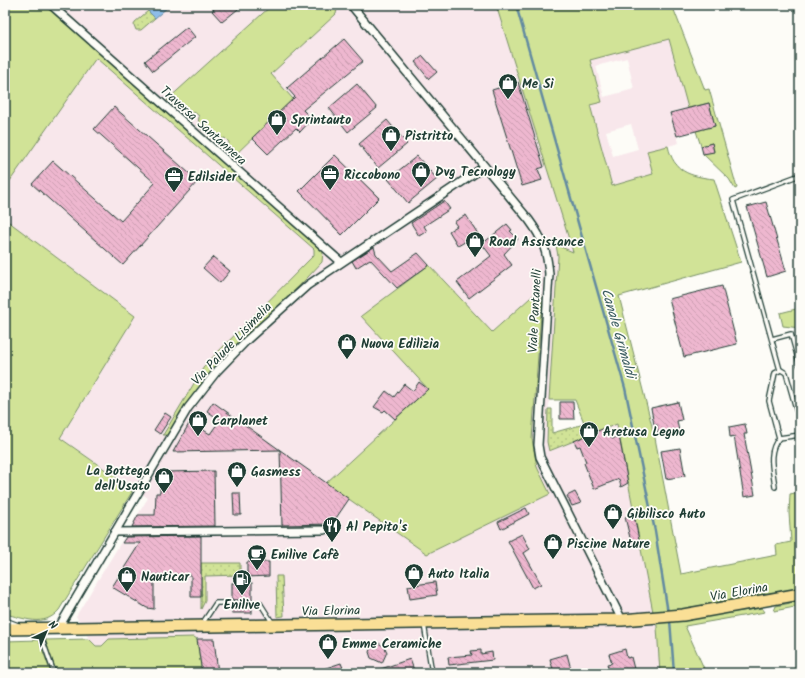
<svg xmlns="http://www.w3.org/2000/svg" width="805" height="678" viewBox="0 0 805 678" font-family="Kalam,sans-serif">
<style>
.built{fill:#f8e7eb;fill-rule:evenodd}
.green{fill:#d1e397;stroke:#789066}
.garden{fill:url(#garden-dots);stroke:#789066}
.water{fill:#8ebde9;stroke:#628aa1}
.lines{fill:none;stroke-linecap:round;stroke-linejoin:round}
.stream{stroke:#628aa1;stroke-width:2.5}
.building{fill:url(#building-back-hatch);stroke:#1f3d34}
.service-casing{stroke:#1f3d34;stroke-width:6}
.minor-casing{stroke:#1f3d34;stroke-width:10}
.primary-casing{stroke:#1f3d34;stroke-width:14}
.service{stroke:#fdfcf7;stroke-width:3.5}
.minor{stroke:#fdfcf7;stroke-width:7}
.primary{stroke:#fadf96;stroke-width:11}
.labels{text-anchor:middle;stroke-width:3.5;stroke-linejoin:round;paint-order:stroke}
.poi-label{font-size:13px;font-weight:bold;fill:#1f3d34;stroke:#fdfcf7;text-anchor:start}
.street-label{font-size:13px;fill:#1f3d34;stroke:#fdfcf7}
.water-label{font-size:14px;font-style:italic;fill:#3b5d61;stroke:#fdfcf7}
</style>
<defs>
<pattern id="garden-dots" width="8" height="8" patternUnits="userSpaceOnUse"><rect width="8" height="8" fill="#d1e397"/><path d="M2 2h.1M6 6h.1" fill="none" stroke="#b3c483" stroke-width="1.8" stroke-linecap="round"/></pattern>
<pattern id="building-back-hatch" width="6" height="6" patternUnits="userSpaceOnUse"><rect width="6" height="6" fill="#eeb7cf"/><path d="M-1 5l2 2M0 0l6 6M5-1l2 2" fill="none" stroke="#cc9eb2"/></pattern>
</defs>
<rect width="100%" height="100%" fill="#fdfcf7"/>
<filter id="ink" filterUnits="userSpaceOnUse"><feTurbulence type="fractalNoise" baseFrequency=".025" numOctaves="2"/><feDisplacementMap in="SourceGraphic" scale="8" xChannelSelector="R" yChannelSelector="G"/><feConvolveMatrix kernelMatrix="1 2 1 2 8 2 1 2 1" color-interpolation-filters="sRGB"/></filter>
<g filter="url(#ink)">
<g class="built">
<polygon points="35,5 496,5 573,252 556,246 558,256 547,432 549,451 617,423 653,612 656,612 660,673 202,673 197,639 102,646 96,646 89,639 76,616 148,498 60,438 135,316 5,219 5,188 96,57"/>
<path d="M669,38l19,70 -17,5 8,30 -32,9 7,22 -42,12 -22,-81 12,-4 -12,-41zM627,58l7,31 -30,8 -8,-31zM631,124l7,25 -25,7 -7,-25z"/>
</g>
<g class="green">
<polygon points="5,5 45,5 323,252 322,262 308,277 203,381 168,435 163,435 205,365 314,255 314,249 96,58 5,188"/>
<polygon points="272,5 338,5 336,14 271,74 293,99 233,157 227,153 229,142 225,138 214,141 198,126 199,116 194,112 185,115 167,100"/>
<path d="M496,5h176l33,85 4,-1 28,99 -2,1 -6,-10 -26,-25 11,-3 -2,-8 -11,3 -5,-15 19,-5 -6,-23 -21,5 -19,-69 -79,21 12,42 -12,3 22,81 41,-12 -6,-23 21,-5c6,26 21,30 46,33l27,83 -122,34 36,142 26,136 96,-19 -1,-10 15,-3 -2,-29 1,-19 10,-2v96l-118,21 1,11 79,-12 3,4 -80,14 21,47h-46l-4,-61h-3l-36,-188 -28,11 -14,-35h-26l9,-144 -2,-11 17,7z"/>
<path d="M5,219l130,97 -75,122 70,49 2,5 -73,118c-15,18 -35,8 -54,4z"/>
<polygon points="429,265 492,332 539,290 542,300 532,439 537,467 550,494 427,554 326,483 428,389 361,316"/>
<polygon points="800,308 800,328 783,326 780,313"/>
<polygon points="800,601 800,606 774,611 776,606"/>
<polygon points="194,637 197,639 202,673 57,673 45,640 89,639 96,646 102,646 109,639"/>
<polygon points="39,640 51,673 5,673 5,641"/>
</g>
<g class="garden">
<polygon points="148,11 155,18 141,30 136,30 134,25 135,22"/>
<polygon points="548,409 552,409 552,433 584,424 589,435 549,451 547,442"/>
<polygon points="201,563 240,563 240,575 205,576 205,601 201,609"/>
<polygon points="276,576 282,576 284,616 277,617"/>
</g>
<polygon class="water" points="156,5 166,5 168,7 155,18 148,11"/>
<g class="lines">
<g class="stream">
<polyline points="516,5 625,388 655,531 668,613"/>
<polyline points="670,620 674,673"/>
</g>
</g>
<g class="building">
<polygon points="218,5 243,5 222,22 212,11"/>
<polygon points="187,27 195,37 153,71 145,61"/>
<polygon points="344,39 363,61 303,110 312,119 300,132 296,128 268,154 252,138 295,97 287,88"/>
<polygon points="423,56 437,72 429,79 415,62"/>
<polygon points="518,82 544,167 538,169 542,180 522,186 492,90"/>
<polygon points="357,84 377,108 348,132 329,108"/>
<polygon points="709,103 715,126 677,136 670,113"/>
<polygon points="114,107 198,181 123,265 32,184 53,161 121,221 155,183 94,129"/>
<polygon points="387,120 407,144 378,168 359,144"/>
<polygon points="712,143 714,152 703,154 701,146"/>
<polygon points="335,155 379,198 342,235 299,191"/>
<polygon points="417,156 437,179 408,203 388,179"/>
<polygon points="444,201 450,209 424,226 427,231 419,236 411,223"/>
<polygon points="766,202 786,271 767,277 747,207"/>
<polygon points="466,215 478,234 458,246 449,231 457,226 454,222"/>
<polygon points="507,224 512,230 510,231 518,239 504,254 512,265 469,298 457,282 491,256 482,244"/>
<polygon points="374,247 376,254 392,271 418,253 429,265 397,288 370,259 356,268 352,261"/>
<polygon points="213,257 230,271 220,283 203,268"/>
<polygon points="722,286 737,344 684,357 669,299"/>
<polygon points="419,382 428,389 395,419 385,410 383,412 374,407 386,391 394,397 404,384 413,391"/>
<polygon points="213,402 280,450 173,452 190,422 210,434 220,420 207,411"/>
<polygon points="560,402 573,402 574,419 560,419"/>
<polygon points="678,402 682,420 677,421 679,431 658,435 657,425 654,425 651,408"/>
<polygon points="165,413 171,417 160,434 154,430"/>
<polygon points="745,424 747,434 744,434 755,495 744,497 734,436 730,437 729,427"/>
<polygon points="607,427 612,439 619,436 628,483 621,487 619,479 594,489 584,463 586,462 580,446 577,447 574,441"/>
<polygon points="680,448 685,476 666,479 661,451"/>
<polygon points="280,450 349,499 332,524 282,525"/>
<polygon points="214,471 215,526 132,527 138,515 155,515 156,493 160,493 160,484 165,483 165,472"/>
<polygon points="575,492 581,503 572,506 567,496"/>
<polygon points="233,493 240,493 241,515 234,515"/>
<polygon points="526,508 529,514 501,529 498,522"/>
<polygon points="634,515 639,540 631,542 625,517"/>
<polygon points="522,534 530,549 524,553 541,584 533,588 508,541"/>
<polygon points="201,536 201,597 191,597 191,575 154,575 154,609 147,608 112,587 140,543 122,543 126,537"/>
<polygon points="247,562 269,562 269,576 247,577"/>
<polygon points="435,582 437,595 410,599 408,586"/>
<rect x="232" y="583" width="20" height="17"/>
<rect x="232" y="606" width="20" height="7"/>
<polygon points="197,639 214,639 218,673 202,673"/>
<polygon points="378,643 384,646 387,652 382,663 371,658 369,652 372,645"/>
<polygon points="625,649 627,658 631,657 635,673 610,673 607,664 612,663 609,654"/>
<polygon points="481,650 481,654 492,652 493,660 449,665 448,657 472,655 471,651"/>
<polygon points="567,654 572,673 554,673 550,659"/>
<polygon points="410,659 415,673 372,673 372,672"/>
<polygon points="341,663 345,673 314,673 314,672"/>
</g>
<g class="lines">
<defs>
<g id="service">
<polyline points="772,339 791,334 800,366"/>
<polyline points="780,370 733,200 800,175"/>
<polyline points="779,438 769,401 775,373 781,370 786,373 800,423"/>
<path d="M775,487c-2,-17 -8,-35 4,-49l21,-3"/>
<polyline points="5,620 18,625"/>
<polyline points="202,624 216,603 260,603 272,622"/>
<polyline points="424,624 432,673"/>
<polyline points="39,630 54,673"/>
</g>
<g id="minor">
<polyline points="51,5 341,262"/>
<path d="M351,5l178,215c14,19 18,31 20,54l-11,171 2,12 82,163"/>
<polyline points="115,532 324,530"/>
<polyline points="59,627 188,408 217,371 247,340 308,285 484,167"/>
</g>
<polyline id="primary" points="5,629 622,620 683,615 800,594"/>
</defs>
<use href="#service" class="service-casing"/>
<use href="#minor" class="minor-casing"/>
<use href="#primary" class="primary-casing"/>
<use href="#service" class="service"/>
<use href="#minor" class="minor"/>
<use href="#primary" class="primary"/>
</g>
</g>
<defs>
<symbol id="shop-pin" viewBox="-11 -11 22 30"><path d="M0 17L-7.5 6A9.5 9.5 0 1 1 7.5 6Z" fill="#1f3d34" stroke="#fdfcf7"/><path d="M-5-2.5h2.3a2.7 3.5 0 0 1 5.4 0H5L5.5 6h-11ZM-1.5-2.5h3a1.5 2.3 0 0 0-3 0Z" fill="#fff"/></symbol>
<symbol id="office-pin" viewBox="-11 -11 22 30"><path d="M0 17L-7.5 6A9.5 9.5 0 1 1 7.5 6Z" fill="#1f3d34" stroke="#fdfcf7"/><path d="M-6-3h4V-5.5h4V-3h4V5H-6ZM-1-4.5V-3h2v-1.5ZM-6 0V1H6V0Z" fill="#fff"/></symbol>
<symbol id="restaurant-pin" viewBox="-11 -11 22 30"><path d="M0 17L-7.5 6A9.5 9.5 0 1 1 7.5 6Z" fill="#1f3d34" stroke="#fdfcf7"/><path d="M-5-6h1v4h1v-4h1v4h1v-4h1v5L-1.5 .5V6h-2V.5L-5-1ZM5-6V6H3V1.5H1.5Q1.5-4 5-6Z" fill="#fff"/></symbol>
<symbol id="cafe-pin" viewBox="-11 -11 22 30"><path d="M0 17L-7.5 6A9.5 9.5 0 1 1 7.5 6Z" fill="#1f3d34" stroke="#fdfcf7"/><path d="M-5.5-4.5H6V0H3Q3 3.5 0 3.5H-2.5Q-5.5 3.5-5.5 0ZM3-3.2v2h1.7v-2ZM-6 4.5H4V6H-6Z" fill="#fff"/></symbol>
<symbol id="fuel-pin" viewBox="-11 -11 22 30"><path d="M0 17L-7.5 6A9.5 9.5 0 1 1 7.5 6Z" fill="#1f3d34" stroke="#fdfcf7"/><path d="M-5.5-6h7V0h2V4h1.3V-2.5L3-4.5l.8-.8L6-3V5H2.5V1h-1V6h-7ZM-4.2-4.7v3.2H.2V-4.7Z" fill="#fff"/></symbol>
</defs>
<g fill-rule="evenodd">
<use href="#shop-pin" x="497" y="72" width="22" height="30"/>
<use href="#shop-pin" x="266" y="108" width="22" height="30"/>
<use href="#shop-pin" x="380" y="124" width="22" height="30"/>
<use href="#shop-pin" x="410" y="160" width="22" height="30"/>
<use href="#office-pin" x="319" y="163" width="22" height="30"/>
<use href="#office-pin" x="163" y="165" width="22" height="30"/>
<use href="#shop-pin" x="464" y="230" width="22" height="30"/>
<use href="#shop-pin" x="336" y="332" width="22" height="30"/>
<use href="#shop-pin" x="187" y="409" width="22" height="30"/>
<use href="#shop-pin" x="578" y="420" width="22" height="30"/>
<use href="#shop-pin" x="226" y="460" width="22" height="30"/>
<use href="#shop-pin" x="153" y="466" width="22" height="30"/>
<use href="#shop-pin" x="602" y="502" width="22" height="30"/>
<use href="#restaurant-pin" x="321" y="515" width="22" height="30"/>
<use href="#shop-pin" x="542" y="532" width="22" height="30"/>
<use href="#cafe-pin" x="246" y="543" width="22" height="30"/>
<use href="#shop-pin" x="403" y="562" width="22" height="30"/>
<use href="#shop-pin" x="116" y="565" width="22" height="30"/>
<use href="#fuel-pin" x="231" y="568" width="22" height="30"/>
<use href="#shop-pin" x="317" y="632" width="22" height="30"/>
</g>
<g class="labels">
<g class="poi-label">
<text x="522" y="88">Me Si</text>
<text x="291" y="124">Sprintauto</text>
<text x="405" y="140">Pistritto</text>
<text x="435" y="176">Dvg Tecnology</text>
<text x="344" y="179">Riccobono</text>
<text x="188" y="181">Edilsider</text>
<text x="489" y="246">Road Assistance</text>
<text x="361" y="348">Nuova Edilizia</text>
<text x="212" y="425">Carplanet</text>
<text x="603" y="436">Aretusa Legno</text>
<text x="150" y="475" text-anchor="end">La Bottega<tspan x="150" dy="15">dell'Usato</tspan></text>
<text x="251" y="476">Gasmess</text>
<text x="627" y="518">Gibilisco Auto</text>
<text x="346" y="531">Al Pepito's</text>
<text x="567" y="548">Piscine Nature</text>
<text x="271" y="559">Enilive Cafè</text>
<text x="428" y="578">Auto Italia</text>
<text x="141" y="581">Nauticar</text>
<text x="242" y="609" text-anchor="middle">Enilive</text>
<text x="342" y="648">Emme Ceramiche</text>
</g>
<g class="street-label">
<text transform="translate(204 125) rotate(42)" y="5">Traversa Santannera</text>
<text transform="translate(534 311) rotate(-87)" y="5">Viale Pantanelli</text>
<text transform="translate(231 343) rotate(-46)" y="5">Via Palude Lisimelia</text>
<text transform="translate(739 591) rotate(-10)" y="5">Via Elorina</text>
<text transform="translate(331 610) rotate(-1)" y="5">Via Elorina</text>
</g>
<g class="water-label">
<text transform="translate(619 333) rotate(74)" y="5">Canale Grimaldi</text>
</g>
</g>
<rect width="805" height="678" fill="none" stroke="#fdfcf7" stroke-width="20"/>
<rect x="10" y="10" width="785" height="658" fill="none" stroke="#1f3d34" stroke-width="1.5" filter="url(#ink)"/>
<g transform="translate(46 632) rotate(44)" stroke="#fdfcf7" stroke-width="3" paint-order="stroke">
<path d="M0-3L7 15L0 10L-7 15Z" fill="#1f3d34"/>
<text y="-6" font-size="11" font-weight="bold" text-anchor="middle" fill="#1f3d34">N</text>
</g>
</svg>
